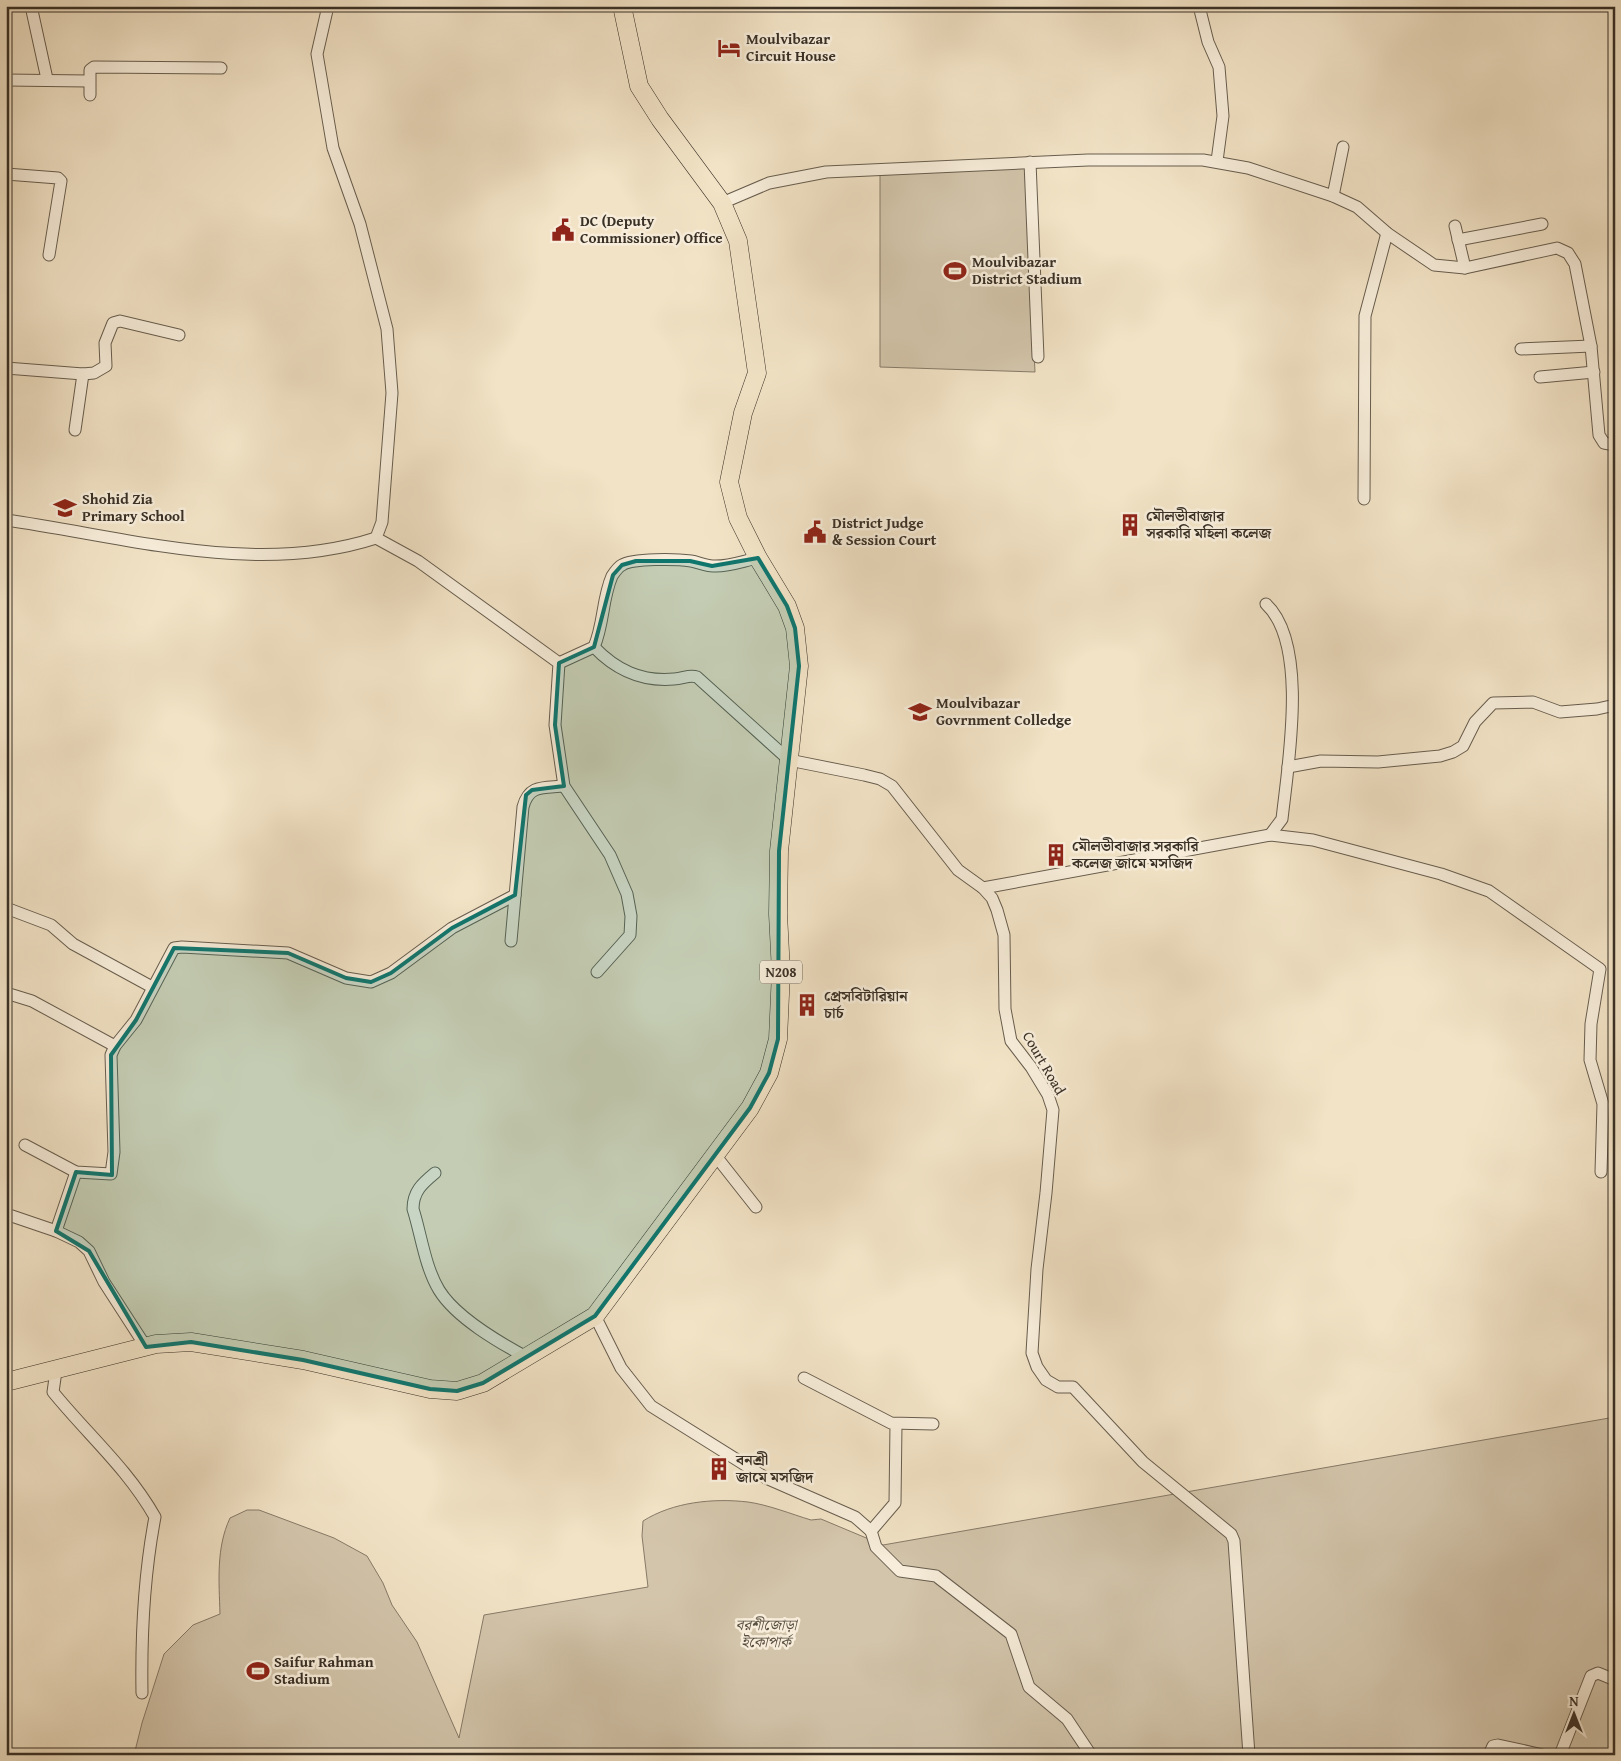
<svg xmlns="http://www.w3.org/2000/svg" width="1621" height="1761" viewBox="0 0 1621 1761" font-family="'Gentium Book Plus','Noto Serif Bengali',serif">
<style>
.green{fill:#d3c5ab;stroke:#867a68}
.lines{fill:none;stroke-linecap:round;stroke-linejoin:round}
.minor-casing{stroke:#675d4e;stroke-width:13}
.highway-casing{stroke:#393026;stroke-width:19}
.minor{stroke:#f7edda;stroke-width:11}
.highway{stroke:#f2e3c6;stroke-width:18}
.marked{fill:#0f766e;fill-opacity:0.2;stroke:#0f766e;stroke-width:4;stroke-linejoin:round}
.labels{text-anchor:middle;stroke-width:5;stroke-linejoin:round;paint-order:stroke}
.shield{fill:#f7edda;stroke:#72695c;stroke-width:1}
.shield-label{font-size:14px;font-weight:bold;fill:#393026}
.poi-label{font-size:15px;font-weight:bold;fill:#393026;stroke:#f7edda;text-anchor:start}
.street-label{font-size:15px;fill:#393026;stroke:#f7edda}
.park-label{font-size:15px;font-style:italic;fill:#584e41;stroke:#f7edda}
</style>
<rect width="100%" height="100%" fill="#f2e3c6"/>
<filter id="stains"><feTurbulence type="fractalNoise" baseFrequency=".004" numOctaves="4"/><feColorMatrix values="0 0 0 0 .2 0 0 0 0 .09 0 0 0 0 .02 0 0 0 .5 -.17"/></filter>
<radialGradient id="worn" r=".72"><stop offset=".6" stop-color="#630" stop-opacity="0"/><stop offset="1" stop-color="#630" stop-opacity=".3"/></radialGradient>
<g class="green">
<polygon points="1025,168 1035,372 880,367 880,175"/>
<path d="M1615,1417v338h-1481l8,-32 22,-69 29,-29 27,-11c-1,-33 -4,-66 10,-96l17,-8h12l75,28 33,18 16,27 9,22 25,37 42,96 25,-123 164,-28 -6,-51 1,-15c30,-19 70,-23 105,-19 21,3 43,12 63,18l10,-1 62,26z"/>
</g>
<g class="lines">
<defs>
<g id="minor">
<polyline points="31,6 47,79"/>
<polyline points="328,6 317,54 333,148 360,224 387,329 392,393 382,522 376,538 418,561 559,663 555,725 564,786 610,855 627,894 631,916 630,935 597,972"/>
<polyline points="1199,6 1208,42 1219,67 1223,116 1217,161"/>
<polyline points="6,80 88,81"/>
<polyline points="90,95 90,70 94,67 221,68"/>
<polyline points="1030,162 1038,357"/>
<polyline points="6,174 58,178 61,181 49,255"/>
<polyline points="1333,196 1343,147"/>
<polyline points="722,203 769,183 826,172 1088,160 1203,160 1248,168 1333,196 1357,207 1387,233 1434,265 1465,268 1557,248 1568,253 1575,264 1591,346 1599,435 1604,443 1615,445"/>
<polyline points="1455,226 1465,268"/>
<polyline points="1458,240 1542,224"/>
<polyline points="1521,349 1591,346"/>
<polyline points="6,368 83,374 94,373 106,366 105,343 113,323 120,321 179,335"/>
<polyline points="1540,377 1594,372"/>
<polyline points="75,430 83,374"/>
<polyline points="1364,499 1365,316 1387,233"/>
<path d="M6,520c121,17 250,57 370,18"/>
<path d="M1266,604c43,40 22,160 16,215l-12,16"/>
<path d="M594,647c22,23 47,35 80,32 9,0 15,-5 23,-2l92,83 75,15 16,4 12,7 66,84 25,18 9,10 5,12 7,25 1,74 6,32 20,26 17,28 5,15 -7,83 -9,76 -5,84 5,14 9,13 12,7h15l70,75 88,72 3,7 15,214"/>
<path d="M559,663l35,-16c10,-23 8,-48 18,-71 2,-3 6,-9 10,-11 11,-7 55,-6 69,-4 7,1 14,5 22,5 15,1 30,-5 45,-8"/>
<polyline points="1288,767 1321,761 1378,762 1440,756 1453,752 1463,746 1475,722 1493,703 1533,702 1560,712 1597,709 1615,705"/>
<polyline points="983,888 1270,835 1313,840 1441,874 1489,891 1600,969 1591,1024 1590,1060 1603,1104 1601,1172"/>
<polyline points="6,908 51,925 73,944 152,987"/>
<path d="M511,941l12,-134c6,-23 21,-19 41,-21"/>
<polyline points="6,993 32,1001 115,1046"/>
<polyline points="25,1145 76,1172 111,1174 114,1152 111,1055 115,1046 136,1020 174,948 182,947 288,953 346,978 371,982 391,973 452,928 515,895"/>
<polyline points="715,1155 756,1207"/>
<path d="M435,1173c-12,10 -22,18 -22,36 8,25 12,58 26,81 17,28 61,53 89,68"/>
<polyline points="6,1214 56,1231 79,1242 89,1251 104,1282 146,1347"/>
<polyline points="56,1231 76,1172"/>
<polyline points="595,1316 621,1368 651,1406 766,1478 855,1517 871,1531 876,1547 900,1571 936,1576 1011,1634 1029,1687 1067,1719 1091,1755"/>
<path d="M56,1371l-3,21c35,43 74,76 102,125 -11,58 -14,117 -13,176"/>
<polyline points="804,1378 891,1423 933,1424"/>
<polyline points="871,1531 895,1503 896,1424"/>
<polyline points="1489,1755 1493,1746 1498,1745 1543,1755"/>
<polyline points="1560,1755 1591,1676 1598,1673 1615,1680"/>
</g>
<polyline id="highway" points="6,1382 156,1344 191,1342 303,1360 430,1389 457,1391 483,1383 595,1316 750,1108 769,1073 778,1039 781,972 778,914 779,851 799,666 795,628 787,606 758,558 738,518 729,482 743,413 757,373 738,241 722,203 660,119 639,86 622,6"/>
</defs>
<use href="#minor" class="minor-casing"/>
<use href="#highway" class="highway-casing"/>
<use href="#minor" class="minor"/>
<use href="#highway" class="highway"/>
</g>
<path class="marked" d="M758,558l29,48 8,22 4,38 -20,185 -1,188 -9,34 -19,35 -155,208 -112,67 -26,8 -27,-2 -127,-29 -112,-18 -45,5 -57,-96 -33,-20 20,-59 36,3 -1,-120 25,-35 38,-72 114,5 58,25 25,4 20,-9 61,-45 63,-33 11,-100 6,-5 32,-4 -9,-61 4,-62 35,-16 19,-72 9,-10 14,-4h54l22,5z"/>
<defs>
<symbol id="hotel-bare" viewBox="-9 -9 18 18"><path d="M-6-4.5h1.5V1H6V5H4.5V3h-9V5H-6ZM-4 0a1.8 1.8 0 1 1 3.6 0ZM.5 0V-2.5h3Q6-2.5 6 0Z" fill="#8f2418" stroke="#f7edda" stroke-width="2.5" paint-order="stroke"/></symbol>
<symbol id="civic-bare" viewBox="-9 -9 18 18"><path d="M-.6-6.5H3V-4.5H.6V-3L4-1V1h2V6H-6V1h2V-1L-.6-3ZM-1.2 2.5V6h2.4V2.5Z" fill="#8f2418" stroke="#f7edda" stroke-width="2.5" paint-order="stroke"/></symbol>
<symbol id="stadium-bare" viewBox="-9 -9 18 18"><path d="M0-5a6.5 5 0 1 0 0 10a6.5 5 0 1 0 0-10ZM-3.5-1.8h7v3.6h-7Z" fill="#8f2418" stroke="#f7edda" stroke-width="2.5" paint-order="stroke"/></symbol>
<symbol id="school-bare" viewBox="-9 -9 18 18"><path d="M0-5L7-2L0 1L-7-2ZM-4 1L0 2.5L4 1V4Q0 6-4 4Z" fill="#8f2418" stroke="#f7edda" stroke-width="2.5" paint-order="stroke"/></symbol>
<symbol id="building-bare" viewBox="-9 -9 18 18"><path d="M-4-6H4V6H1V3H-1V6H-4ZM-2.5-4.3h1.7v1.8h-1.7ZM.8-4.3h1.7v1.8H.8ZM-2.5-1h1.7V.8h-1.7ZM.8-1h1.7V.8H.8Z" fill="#8f2418" stroke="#f7edda" stroke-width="2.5" paint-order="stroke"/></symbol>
<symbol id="university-bare" viewBox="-9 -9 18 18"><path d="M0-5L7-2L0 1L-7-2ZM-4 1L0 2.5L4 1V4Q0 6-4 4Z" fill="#8f2418" stroke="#f7edda" stroke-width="2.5" paint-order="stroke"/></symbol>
</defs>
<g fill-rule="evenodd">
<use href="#hotel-bare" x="713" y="32" width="32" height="32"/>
<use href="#civic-bare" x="547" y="214" width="32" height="32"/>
<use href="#stadium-bare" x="939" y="255" width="32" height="32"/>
<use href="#school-bare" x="49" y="492" width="32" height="32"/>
<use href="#building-bare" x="1114" y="509" width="32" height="32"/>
<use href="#civic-bare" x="799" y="516" width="32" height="32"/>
<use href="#university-bare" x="904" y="696" width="32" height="32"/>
<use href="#building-bare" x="1040" y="839" width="32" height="32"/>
<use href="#building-bare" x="791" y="989" width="32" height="32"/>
<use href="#building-bare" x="703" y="1453" width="32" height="32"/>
<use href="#stadium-bare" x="242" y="1655" width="32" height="32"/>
</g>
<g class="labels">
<rect class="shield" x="760" y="960.5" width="42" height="23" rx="4"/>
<g class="shield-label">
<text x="781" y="977">N208</text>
</g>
<g class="poi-label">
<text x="746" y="44">Moulvibazar<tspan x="746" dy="17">Circuit House</tspan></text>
<text x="580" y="226">DC (Deputy<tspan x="580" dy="17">Commissioner) Office</tspan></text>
<text x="972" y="267">Moulvibazar<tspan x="972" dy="17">District Stadium</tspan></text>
<text x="82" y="504">Shohid Zia<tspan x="82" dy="17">Primary School</tspan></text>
<text x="1146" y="521">মৌলভীবাজার<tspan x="1146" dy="17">সরকারি মহিলা কলেজ</tspan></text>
<text x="832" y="528">District Judge<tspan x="832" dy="17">&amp; Session Court</tspan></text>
<text x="936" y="708">Moulvibazar<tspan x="936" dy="17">Govrnment Colledge</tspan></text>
<text x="1072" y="851">মৌলভীবাজার সরকারি<tspan x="1072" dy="17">কলেজ জামে মসজিদ</tspan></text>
<text x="824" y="1001">প্রেসবিটারিয়ান<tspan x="824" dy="17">চার্চ</tspan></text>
<text x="736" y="1465">বনশ্রী<tspan x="736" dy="17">জামে মসজিদ</tspan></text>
<text x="274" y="1667">Saifur Rahman<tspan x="274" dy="17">Stadium</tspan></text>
</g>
<g class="street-label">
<text transform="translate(1044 1063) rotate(60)" y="5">Court Road</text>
</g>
<g class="park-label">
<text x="766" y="1630">বরশীজোড়া<tspan x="766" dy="17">ইকোপার্ক</tspan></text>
</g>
</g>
<rect width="1621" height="1761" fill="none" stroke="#f2e3c6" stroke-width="25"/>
<rect x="8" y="8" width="1606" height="1746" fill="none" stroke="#393026" stroke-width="2.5"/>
<rect x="12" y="12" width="1596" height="1736" fill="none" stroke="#393026"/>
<g transform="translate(1574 1714)" stroke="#f7edda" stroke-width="4" paint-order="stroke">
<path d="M0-4L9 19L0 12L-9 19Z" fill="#393026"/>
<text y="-8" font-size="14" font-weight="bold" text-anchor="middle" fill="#393026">N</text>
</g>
<rect width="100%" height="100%" filter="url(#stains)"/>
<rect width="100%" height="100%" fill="url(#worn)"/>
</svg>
